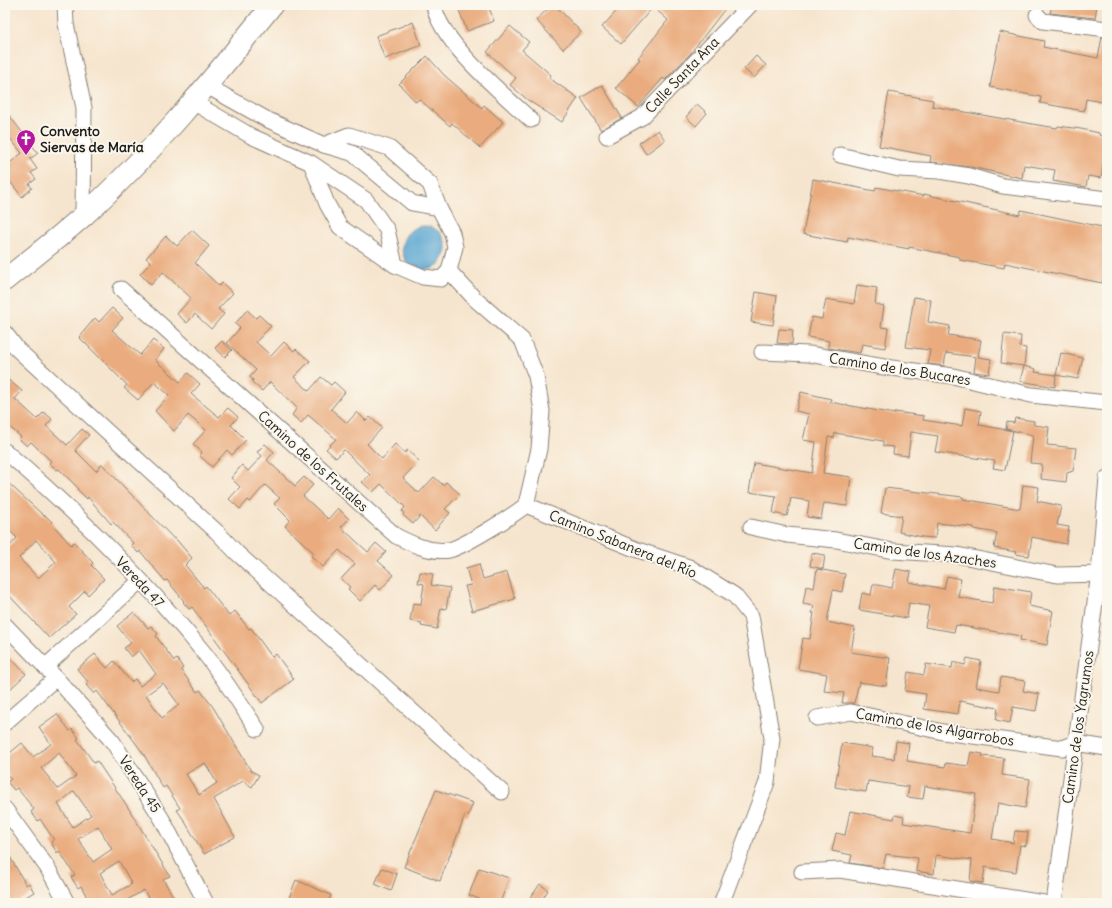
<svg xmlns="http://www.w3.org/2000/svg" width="1112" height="908" viewBox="0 0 1112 908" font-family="Delius,sans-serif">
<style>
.water{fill:#59a6d2;stroke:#3a6177}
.building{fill:#eaac7e;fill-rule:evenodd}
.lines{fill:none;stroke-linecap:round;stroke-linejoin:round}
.street-casing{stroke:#898075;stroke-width:17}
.secondary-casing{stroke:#898075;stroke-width:23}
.street{stroke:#fff;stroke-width:15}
.secondary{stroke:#fff;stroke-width:21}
.labels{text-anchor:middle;stroke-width:4;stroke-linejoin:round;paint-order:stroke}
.street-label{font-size:14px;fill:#1c1c1c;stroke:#fbf7ec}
.poi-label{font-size:14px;font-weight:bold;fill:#1c1c1c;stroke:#fbf7ec;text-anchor:start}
</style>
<rect width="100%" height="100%" fill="#fbf7ec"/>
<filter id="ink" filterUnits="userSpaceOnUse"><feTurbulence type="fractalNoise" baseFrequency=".025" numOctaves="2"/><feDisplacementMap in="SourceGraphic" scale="8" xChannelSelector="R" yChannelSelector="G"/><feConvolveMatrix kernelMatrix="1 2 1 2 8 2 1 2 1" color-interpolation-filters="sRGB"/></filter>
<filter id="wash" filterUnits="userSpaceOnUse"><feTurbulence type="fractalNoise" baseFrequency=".012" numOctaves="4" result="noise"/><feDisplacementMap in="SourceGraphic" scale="16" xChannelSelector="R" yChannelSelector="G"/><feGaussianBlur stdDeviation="0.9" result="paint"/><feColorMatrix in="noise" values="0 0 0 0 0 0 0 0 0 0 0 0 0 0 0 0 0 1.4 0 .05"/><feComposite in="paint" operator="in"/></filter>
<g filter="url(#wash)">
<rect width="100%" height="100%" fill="#f6e5ce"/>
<circle class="water" cx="424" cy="248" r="22"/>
<g id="blocks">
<g class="building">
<polygon points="457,5 488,5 494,21 467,31"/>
<polygon points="552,5 555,5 581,32 563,49 536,20"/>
<polygon points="622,5 728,5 690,54 665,80 663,78 638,107 616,88 640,59 638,58 668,20 653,7 621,44 602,27"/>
<polygon points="1052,5 1097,5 1095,18 1050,13"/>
<polygon points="413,22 421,45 385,59 376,36"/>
<polygon points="510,26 529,42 522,50 551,75 549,78 578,98 562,122 529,101 510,85 516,78 487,52"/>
<polygon points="1000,32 1044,41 1043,47 1098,58 1102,37 1107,38 1107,103 1086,99 1084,111 1040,103 1041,97 990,87"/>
<polygon points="427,56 444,75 482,108 484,105 503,122 480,148 452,123 450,126 419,99 416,102 399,84"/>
<polygon points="756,56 766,65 754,78 744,69"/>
<polygon points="602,85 622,118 601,130 581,98"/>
<polygon points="889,92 933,100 932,106 1032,124 1057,128 1058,126 1081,129 1099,133 1099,135 1107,137 1101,178 1088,176 1086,187 1053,181 1055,170 1024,165 1022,178 970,167 930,162 931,156 879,146"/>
<polygon points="697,104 707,113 696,126 686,117"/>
<polygon points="5,110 38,153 30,159 37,169 31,173 36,179 29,184 32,188 22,197 5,175 5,167 22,153 5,132"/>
<polygon points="658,130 665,140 646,154 639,143"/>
<polygon points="813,179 875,191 876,187 924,196 924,194 1020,215 1021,210 1107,228 1107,259 1102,283 1005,263 1004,268 960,260 960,257 909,247 909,249 848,237 847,242 803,234"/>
<polygon points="192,230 209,246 195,263 219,286 222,283 233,293 218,309 224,314 211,329 195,314 187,323 177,314 191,298 163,272 151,285 140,274 151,262 146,258 166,236 177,246"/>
<polygon points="857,285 877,288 875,304 884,306 881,327 888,328 885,348 862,344 860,353 828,348 829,341 808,337 812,317 822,319 826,299 854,304"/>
<polygon points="756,292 777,296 773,325 751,322"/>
<polygon points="914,297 931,300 928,322 950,326 948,335 981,340 978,357 991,359 989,374 974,372 976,357 946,353 944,366 928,364 930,350 906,347"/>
<polygon points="112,308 123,318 112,330 140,355 153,340 164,349 155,360 180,382 188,373 200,384 191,394 219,417 228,408 238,417 231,425 246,440 232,455 227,450 212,467 199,455 202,452 193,444 206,430 188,415 174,431 155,411 169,395 154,382 138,400 124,388 127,385 79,337 95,318 99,322"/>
<polygon points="247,310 256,318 259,315 271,326 256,342 271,356 284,342 294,351 296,349 310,361 294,377 309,391 321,377 331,385 334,382 345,392 331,409 347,423 357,412 366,421 370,417 382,428 367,444 382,459 395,444 405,453 407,450 419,461 403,478 419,493 434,477 443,485 446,482 460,494 445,509 450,513 435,530 420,516 413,524 403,515 404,513 402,511 405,507 381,484 373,492 362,482 370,475 344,450 336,458 326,449 336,439 308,415 301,423 292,415 297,408 270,382 262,391 252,382 253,380 250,377 256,370 227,343 240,328 235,324"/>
<polygon points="779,329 793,330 792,344 777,343"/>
<polygon points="1004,334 1021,336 1020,347 1026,348 1024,366 1001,363"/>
<polygon points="222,341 232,350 225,357 215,348"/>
<polygon points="1061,353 1083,358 1078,379 1056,375"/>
<polygon points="1024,366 1036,369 1035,372 1056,375 1055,387 1020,381"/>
<polygon points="5,377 22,391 15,399 37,419 44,412 52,419 46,426 67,445 82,429 89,435 75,450 96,471 102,464 174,539 175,538 192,558 185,565 204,588 206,586 229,616 235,611 249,629 251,628 272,657 276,654 294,679 262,703 192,607 189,609 183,602 184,601 167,580 165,581 140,551 138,553 131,545 133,543 113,522 111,524 88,497 87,499 77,489 78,488 59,469 57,470 49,463 51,461 31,442 27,446 19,439 21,437 5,423"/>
<polygon points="801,392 831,399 830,402 895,414 895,412 924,416 923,420 962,426 965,408 981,411 979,425 1013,431 1005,470 993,468 995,461 935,452 938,436 911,432 908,456 893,454 894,447 883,446 883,441 835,433 834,438 828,437 823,473 851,477 847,506 824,503 821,519 807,517 809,501 791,498 787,516 773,513 776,496 749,492 754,463 812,473 816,442 803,440 809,414 796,411"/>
<polygon points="1015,418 1034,421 1034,425 1049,427 1047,445 1076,448 1073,471 1067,473 1066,482 1041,479 1042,464 1030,463 1033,435 1006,429 1007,422 1014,423"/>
<polygon points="265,444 274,452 267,460 295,486 304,477 313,485 303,496 328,519 338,508 349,519 341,527 368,552 376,543 386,552 378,561 394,575 380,590 375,585 360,601 348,589 350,587 341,579 355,564 339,550 323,567 311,556 314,553 285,526 290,520 274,504 280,498 265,485 250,502 248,500 240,509 229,499 240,487 231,478 242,465 248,471 262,456 257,452"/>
<path d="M5,480l39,36 1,-1 8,8 -1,1 19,21 3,-3 19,21 -2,2 13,14 -16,16 -3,-4 -16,16 7,7 -27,24 -44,-47v-40l12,-13 -12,-12zM36,540l20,22 -18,16 -19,-20z"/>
<polygon points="1023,485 1039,487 1037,501 1061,506 1057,525 1069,527 1066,544 1032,537 1029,556 1015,554 1016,552 994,548 997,533 974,529 974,527 937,523 935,538 922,537 899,532 902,516 881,513 885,488 963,497 963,499 1020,509"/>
<polygon points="812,553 825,555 823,569 810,566"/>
<polygon points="479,564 483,579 507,572 515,599 472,611 465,586 471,585 466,568"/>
<polygon points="817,569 845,574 842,592 833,590 827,622 855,628 851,652 890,658 886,686 859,682 854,703 842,703 844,693 824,691 827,674 798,669 803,638 810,639 814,613 812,613 814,606 803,604 806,586 814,588"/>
<polygon points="896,569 911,572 909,582 944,589 947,576 961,579 958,597 992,603 995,586 1031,592 1029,606 1053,611 1047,645 1020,640 1021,636 956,625 954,632 925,627 929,606 909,603 907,618 859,610 862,593 871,595 873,584 892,588"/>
<polygon points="420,572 433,574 431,585 450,588 446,609 441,608 437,629 421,626 422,623 410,621 413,603 421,604 424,584 418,583"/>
<path d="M134,612l14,16 3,-2 7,8 -2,2 18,25 3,-2 6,9 -2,2 16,22 3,-2 13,17 38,64 8,4 -7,12 -9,-6 -29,18 21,38 -31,17 -20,-34 -7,-10 3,-2 -14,-22 -3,2 -20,-35 -46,-62 -3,3 -8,-9 3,-2 -12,-14 18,-15 12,14 7,-7 17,21 4,-3 5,7 16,-12 -17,-24 -8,7 -7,-9 7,-5 -14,-17zM163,683l16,22 -17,13 -16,-23zM205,763l12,20 -18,12 -13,-21z"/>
<polygon points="5,652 26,674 5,694"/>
<polygon points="967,658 981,661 976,687 999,691 1001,677 1025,681 1023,691 1039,694 1036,711 1013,707 1010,723 996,720 998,708 960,701 958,714 924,709 926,694 905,691 908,672 924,675 926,664 952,668 953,662 965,665"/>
<path d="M57,714l13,17 2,-2 7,9 -2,1 17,24 3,-2 30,45 43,70 -7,3 14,24h-26l-7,-13 -22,13h-32l-9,-17 -3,2 -7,-11 4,-2 -16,-24 -2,2 -6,-11 3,-2 -14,-21 -2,2 -7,-9 3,-3 -17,-21 -3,2 -7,-8 4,-3 -6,-7v-15l17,-14 11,14 18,-13 -12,-17zM59,753l17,23 -18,13 -17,-21zM74,791l17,24 -18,12 -15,-23zM98,826l14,23 -19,13 -15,-23zM119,861l13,23 -20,11 -12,-22z"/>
<polygon points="896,741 909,743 907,761 945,767 946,763 968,766 971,752 983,754 982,756 1004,758 1002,775 1030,779 1025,808 998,803 992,839 1013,843 1015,831 1028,832 1026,846 1020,845 1016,872 985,867 983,883 970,881 972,860 936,855 934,874 916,871 918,858 886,854 883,868 850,863 852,855 832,851 836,833 845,835 850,811 894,819 895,815 904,817 903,823 970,833 976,794 925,786 923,799 907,797 909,787 868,781 866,792 835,787 842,743 873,748 871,756 894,759"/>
<polygon points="436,790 473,803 468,816 465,815 440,881 404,867"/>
<polygon points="5,848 26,885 29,883 34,892 16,903 5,903"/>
<polygon points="382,868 397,874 391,891 375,884"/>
<polygon points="479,868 509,878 500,903 489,903 469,895"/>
<polygon points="296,880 331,895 328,903 287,903"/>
<polygon points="540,884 548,890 540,903 527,903"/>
</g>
</g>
</g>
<g filter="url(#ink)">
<use href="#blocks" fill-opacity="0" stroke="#898075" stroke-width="1"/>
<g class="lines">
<defs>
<g id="street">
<polyline points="65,5 66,24 84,108 83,216"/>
<path d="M434,5c5,36 70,90 97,115"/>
<polyline points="1037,15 1043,21 1107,29"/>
<polyline points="207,86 266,119 324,145 349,135 389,148 430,184 439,208 452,233 455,247 449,271 441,279 423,277 395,265 340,227 327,204 311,163"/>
<polyline points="193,102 251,136 311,163 366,200 387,230 395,265"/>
<polyline points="607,136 642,117 750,5"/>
<polyline points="324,145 352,153 412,203 439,208"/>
<polyline points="840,155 899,169 939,171 969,176 1003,186 1107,199"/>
<polyline points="449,271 475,299 522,340 536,376 542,411 539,449 526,505"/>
<path d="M121,289l275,247c16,8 34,17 53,14 14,-3 65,-35 77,-45"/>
<polyline points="5,333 18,350 217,532 237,553 502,792"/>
<polyline points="762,352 809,354 884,367 953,376 1031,395 1107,403"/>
<path d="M5,451c72,62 141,130 200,203 19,24 35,50 52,75"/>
<polyline points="526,505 635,549 689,567 734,595 751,616 772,738 767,782 723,899 724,903"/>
<polyline points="751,527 787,535 836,540 893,551 957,555 1057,575 1107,574"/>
<polyline points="5,625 56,678 113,742 162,819 206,903"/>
<polyline points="45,667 140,581"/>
<polyline points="817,718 851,712 943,732 1062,748 1075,743 1107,748"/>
<polyline points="5,723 56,678"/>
<polyline points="5,809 47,867 67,903"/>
<polyline points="802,872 840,870 1044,903"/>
<polyline points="1054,903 1099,573 1107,478"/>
</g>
<path id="secondary" d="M5,280c26,-21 52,-41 77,-63 70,-63 132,-139 190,-212"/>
</defs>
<use href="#street" class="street-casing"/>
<use href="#secondary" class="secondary-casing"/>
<use href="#street" class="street"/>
<use href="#secondary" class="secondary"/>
</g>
</g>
<defs>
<symbol id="church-pin" viewBox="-11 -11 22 30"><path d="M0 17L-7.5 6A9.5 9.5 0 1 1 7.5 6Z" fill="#b5179e" stroke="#fbf7ec"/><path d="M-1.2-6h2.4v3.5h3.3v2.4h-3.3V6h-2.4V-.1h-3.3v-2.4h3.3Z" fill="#fff"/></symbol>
</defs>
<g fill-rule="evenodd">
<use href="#church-pin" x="15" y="128" width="22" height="30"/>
</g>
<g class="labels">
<g class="street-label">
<text transform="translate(682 75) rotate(-46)" y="5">Calle Santa Ana</text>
<text transform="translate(900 369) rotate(9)" y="5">Camino de los Bucares</text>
<text transform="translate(313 461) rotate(42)" y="5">Camino de los Frutales</text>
<text transform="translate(623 544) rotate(22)" y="5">Camino Sabanera del Río</text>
<text transform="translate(925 553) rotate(8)" y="5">Camino de los Azaches</text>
<text transform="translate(140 582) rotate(47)" y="5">Vereda 47</text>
<text transform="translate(935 727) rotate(10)" y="5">Camino de los Algarrobos</text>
<text transform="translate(1078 727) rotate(-82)" y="5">Camino de los Yagrumos</text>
<text transform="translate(140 784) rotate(57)" y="5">Vereda 45</text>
</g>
<g class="poi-label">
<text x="40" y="136">Convento<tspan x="40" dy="16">Siervas de María</tspan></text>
</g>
</g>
<rect width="1112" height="908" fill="none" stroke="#fbf7ec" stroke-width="20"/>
</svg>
